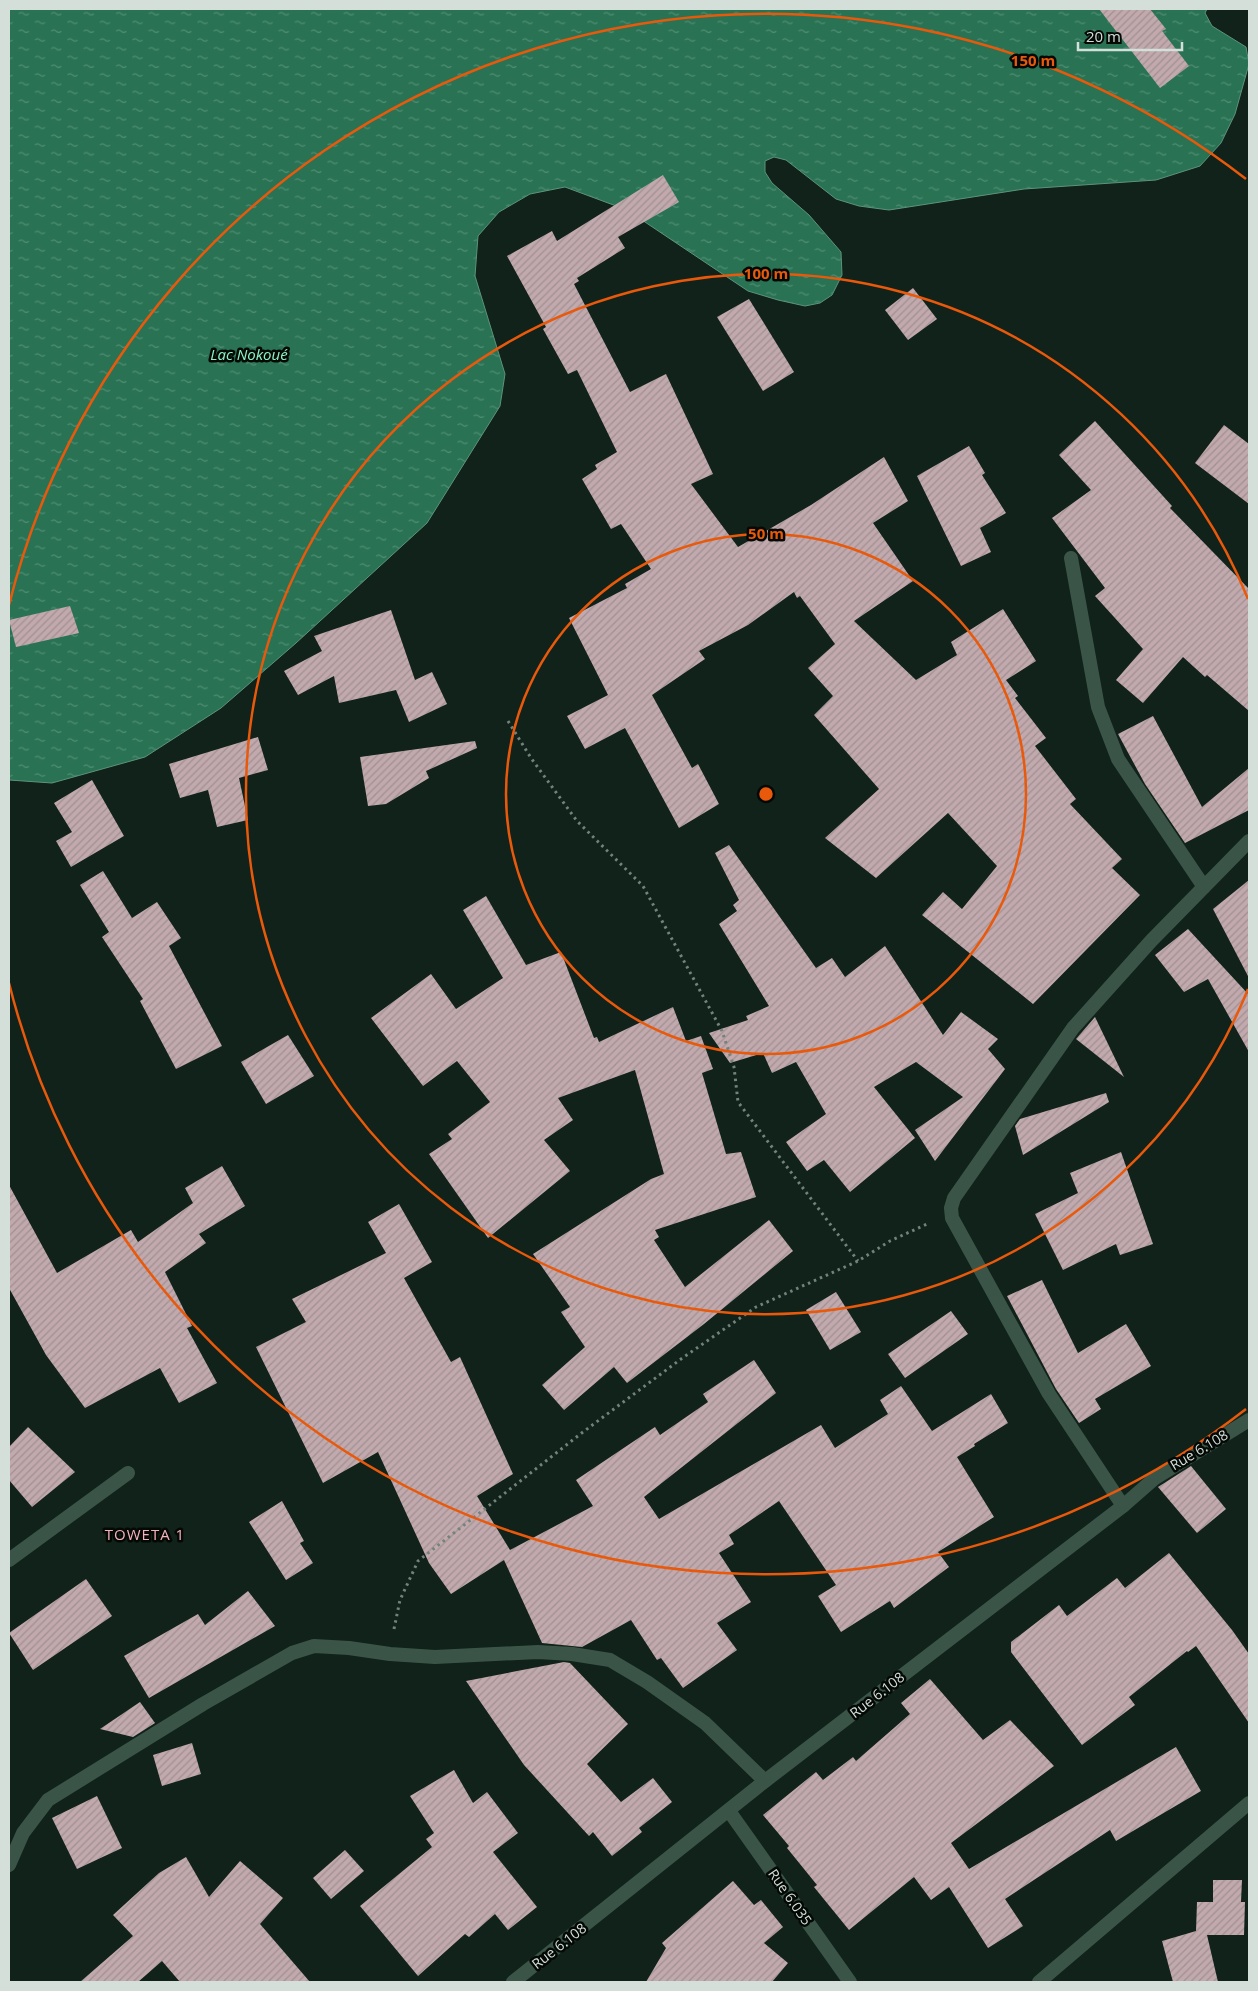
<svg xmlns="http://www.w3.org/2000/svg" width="1258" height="1991" viewBox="0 0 1258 1991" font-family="'Open Sans',sans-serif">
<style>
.water{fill:url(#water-ripples);stroke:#5c937c}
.building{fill:url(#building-hatch)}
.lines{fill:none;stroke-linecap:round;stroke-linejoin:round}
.path{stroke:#73827b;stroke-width:3;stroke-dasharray:2.5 4;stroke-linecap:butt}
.minor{stroke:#3a5548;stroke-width:14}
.ring{fill:none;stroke:#e8590c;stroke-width:2.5}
.labels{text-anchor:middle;stroke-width:5;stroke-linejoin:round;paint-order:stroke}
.street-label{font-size:14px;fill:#d4dfd9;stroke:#040906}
.water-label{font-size:15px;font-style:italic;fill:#8df4c4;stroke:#040906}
.neighbourhood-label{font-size:15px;letter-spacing:1px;fill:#f5b2bd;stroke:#040906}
.centre{fill:#e8590c;stroke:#040906;stroke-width:2.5}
.ring-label{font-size:15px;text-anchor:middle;font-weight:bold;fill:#e8590c;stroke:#040906;stroke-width:5;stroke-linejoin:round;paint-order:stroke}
</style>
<defs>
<pattern id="water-ripples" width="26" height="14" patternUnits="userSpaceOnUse" patternTransform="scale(1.25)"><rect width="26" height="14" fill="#297354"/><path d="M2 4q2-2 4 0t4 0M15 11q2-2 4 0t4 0" fill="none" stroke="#518d74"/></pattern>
<pattern id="building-hatch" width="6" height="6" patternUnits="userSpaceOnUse" patternTransform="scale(1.25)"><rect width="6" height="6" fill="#c1a9ad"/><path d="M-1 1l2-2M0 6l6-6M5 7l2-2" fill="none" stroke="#a19092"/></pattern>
</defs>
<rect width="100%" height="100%" fill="#10221a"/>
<polygon class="water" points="9,9 1207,9 1205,13 1212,26 1246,47 1249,64 1235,114 1221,143 1200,166 1156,180 1024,189 889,210 859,206 836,199 786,160 774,157 765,161 765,172 772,183 809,215 841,252 842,275 832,295 820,303 805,306 778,300 748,291 627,210 565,187 530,194 499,212 478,236 475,276 505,374 500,406 427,523 296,643 221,708 145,757 52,783 9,780"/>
<g class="building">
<polygon points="1099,9 1150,9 1166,29 1162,31 1189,66 1160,88"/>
<polygon points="663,175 679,202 618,237 625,248 577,278 579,281 574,284 630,392 666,374 713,474 691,484 738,547 811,505 884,457 908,501 873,523 913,581 854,621 916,680 957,655 951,642 1003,609 1036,661 1006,680 1018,696 1015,698 1046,738 1035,746 1076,799 1070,804 1122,859 1112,868 1140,895 1033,1004 922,915 943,892 962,909 997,866 948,813 876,878 825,838 879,789 814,715 833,696 808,668 835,644 800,596 797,598 794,592 748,625 699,651 705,659 652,695 692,768 698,764 719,804 679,828 625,728 585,749 567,716 608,695 569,618 627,588 625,584 651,569 621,524 611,529 582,479 597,469 595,465 617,452 577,370 568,374 543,329 546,327 507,256 552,231 557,241"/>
<polygon points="913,288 937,319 908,340 885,310"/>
<polygon points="749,299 794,372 763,391 717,317"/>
<polygon points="1095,421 1172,506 1170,508 1249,589 1249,711 1207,675 1205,677 1183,657 1143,703 1116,680 1143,649 1095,596 1105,588 1052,518 1091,490 1059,455"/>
<polygon points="1224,425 1249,444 1249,504 1195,463"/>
<polygon points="969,446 985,473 982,475 1006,513 980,528 991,552 961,566 917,476"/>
<polygon points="70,606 79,633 16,647 9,620"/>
<polygon points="391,610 415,680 432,672 447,704 409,722 396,690 339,703 334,676 298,695 284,671 322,651 314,636"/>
<polygon points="1153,716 1202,807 1249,768 1249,810 1185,843 1145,784 1118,734"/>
<polygon points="258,737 268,770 239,778 248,820 217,827 208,790 180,798 169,764"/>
<polygon points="475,741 477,748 426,771 429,778 386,804 368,806 360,757"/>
<polygon points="92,780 124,836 71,867 56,841 72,832 54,803"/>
<polygon points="729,845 816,968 832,958 845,977 885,946 943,1035 961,1012 998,1039 988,1049 1005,1069 935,1161 915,1130 963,1097 916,1062 874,1087 915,1138 850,1192 824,1160 807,1171 786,1142 826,1114 796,1062 772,1073 763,1053 730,1063 709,1033 748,1020 746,1016 769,1006 719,924 737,911 733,905 739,900 715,853"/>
<polygon points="103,871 132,918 157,902 181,938 169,946 222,1046 176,1069 140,1001 143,999 102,937 109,932 80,885"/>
<polygon points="1249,880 1249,978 1213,909"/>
<polygon points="486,896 526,965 561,952 594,1038 597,1037 599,1042 673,1007 686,1041 701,1036 713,1069 702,1073 726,1154 741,1152 756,1197 655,1230 659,1237 654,1240 685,1287 769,1220 793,1251 704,1324 627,1383 614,1367 564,1410 542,1385 585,1347 561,1312 570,1307 533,1254 651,1179 664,1174 635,1070 558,1098 573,1120 544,1140 570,1171 488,1238 429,1154 452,1139 448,1134 490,1102 457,1061 423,1086 371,1018 431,974 456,1009 503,978 463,910"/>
<polygon points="1188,929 1249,995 1249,1052 1208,979 1184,992 1155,955"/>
<polygon points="1095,1017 1124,1077 1076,1039"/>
<polygon points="288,1035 314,1076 266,1104 241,1062"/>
<polygon points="1106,1093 1109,1102 1023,1155 1015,1126 1020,1119"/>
<polygon points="1121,1152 1153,1244 1120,1255 1116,1244 1063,1270 1035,1214 1078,1193 1070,1173"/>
<polygon points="222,1166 245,1206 199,1234 206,1243 165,1272 192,1326 187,1328 217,1383 179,1403 160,1368 85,1408 46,1355 9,1288 9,1185 57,1273 131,1230 138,1242 193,1203 185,1188"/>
<polygon points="399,1204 432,1262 404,1278 451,1362 460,1357 513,1474 477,1496 510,1550 593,1506 576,1480 655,1427 660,1435 708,1402 703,1394 754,1360 776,1393 644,1497 659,1519 821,1425 835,1448 888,1414 880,1400 901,1386 932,1431 991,1394 1008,1423 974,1444 975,1446 957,1457 994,1517 938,1552 949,1567 894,1608 890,1601 841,1632 818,1596 836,1585 779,1501 729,1535 734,1544 719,1553 751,1602 717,1623 737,1650 683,1688 661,1658 657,1660 631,1620 582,1647 542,1643 504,1560 451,1594 429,1563 378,1452 323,1483 256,1347 306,1322 292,1299 386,1253 368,1222"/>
<polygon points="1042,1280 1078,1353 1126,1324 1151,1366 1095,1399 1101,1409 1079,1423 1056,1389 1007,1296"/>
<polygon points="836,1292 861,1332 830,1350 806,1310"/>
<polygon points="951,1311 968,1334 905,1378 888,1354"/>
<polygon points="28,1427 75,1472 32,1507 9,1480 9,1447"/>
<polygon points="1191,1466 1226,1509 1197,1533 1158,1487"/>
<polygon points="282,1501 304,1541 300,1543 313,1563 286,1580 249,1522"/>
<polygon points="1169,1553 1232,1630 1249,1654 1249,1723 1196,1646 1188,1652 1187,1651 1129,1697 1135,1705 1082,1745 1011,1652 1011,1642 1059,1605 1067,1616 1117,1578 1125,1588"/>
<polygon points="86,1579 112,1616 33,1670 9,1633"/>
<polygon points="248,1591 275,1626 149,1698 124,1656 198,1614 205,1625"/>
<polygon points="564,1662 570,1663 628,1724 587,1764 621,1802 653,1778 672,1802 639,1828 642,1832 612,1856 593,1832 589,1836 524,1765 466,1681"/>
<polygon points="930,1679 983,1740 1010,1720 1054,1766 951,1843 969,1869 1176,1747 1201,1791 1116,1841 1110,1830 1005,1899 1023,1926 988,1948 949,1887 931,1900 914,1877 849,1930 814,1887 817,1885 787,1848 789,1846 763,1815 816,1772 823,1780 853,1757 856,1761 910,1714 901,1703"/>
<polygon points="140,1702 155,1723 133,1737 100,1729"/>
<polygon points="192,1743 201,1774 162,1786 153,1755"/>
<polygon points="454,1770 473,1803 487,1792 518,1833 493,1852 537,1907 508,1930 495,1914 469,1937 465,1934 418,1976 360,1906 432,1847 426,1839 434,1833 410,1796"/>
<polygon points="97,1796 122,1848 77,1869 52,1818"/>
<polygon points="345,1850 364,1871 331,1899 313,1878"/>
<polygon points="186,1857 209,1897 240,1861 283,1898 260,1924 310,1982 180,1982 162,1961 138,1982 80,1982 133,1936 113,1915 159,1873"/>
<polygon points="1213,1880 1242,1880 1241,1902 1245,1902 1244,1935 1207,1935 1218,1982 1173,1982 1162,1941 1196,1931 1197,1902 1213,1902"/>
<polygon points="733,1881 754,1905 761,1900 783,1927 764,1943 788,1963 772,1982 646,1982 666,1948 662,1943"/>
</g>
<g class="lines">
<g class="path">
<polyline points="508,721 531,758 577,821 643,886 722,1031 734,1067 738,1102 858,1261"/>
<polyline points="394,1629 400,1600 418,1561 583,1432 681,1359 756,1307 858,1261 890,1241 927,1224"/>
</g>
<g class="minor">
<polyline points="1071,558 1098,707 1118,759 1204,887"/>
<polyline points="1123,1506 1049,1394 952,1218 951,1208 954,1198 1073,1028 1151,941 1249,841"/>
<polyline points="9,1560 128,1473"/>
<polyline points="729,1811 850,1982"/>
<polyline points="9,1865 23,1833 48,1800 203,1704 292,1653 314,1646 349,1648 390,1654 435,1657 538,1652 572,1654 610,1660 647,1682 705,1723 765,1781"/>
<polyline points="513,1982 765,1781 1123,1506 1155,1478 1249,1420"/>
<polyline points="1039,1982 1249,1803"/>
</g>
</g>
<g class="ring">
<circle cx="766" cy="794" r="260"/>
<path d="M1248 989A520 520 0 1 1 1248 599"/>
<path d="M1246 1409A780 780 0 0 1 9 983M9 605A780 780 0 0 1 1246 179"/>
</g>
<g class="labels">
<g class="street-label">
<text transform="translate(1199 1450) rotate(-31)" y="5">Rue 6.108</text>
<text transform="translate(877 1695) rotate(-38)" y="5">Rue 6.108</text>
<text transform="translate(790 1897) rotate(55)" y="5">Rue 6.035</text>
<text transform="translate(559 1946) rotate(-38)" y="5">Rue 6.108</text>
</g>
<g class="water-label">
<text x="249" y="360">Lac Nokoué</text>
</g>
<g class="neighbourhood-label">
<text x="145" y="1540">TOWETA 1</text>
</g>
</g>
<circle cx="766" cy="794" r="8" class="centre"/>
<g class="ring-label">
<text x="1033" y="66">150 m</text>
<text x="766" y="279">100 m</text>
<text x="766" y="539">50 m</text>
</g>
<rect width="1258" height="1991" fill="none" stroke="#d4dfd9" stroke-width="20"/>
<path d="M1078 42v8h104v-8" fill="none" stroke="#d4dfd9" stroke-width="2.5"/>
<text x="1086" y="42" font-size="15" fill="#d4dfd9" stroke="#040906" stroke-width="4" paint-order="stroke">20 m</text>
</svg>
